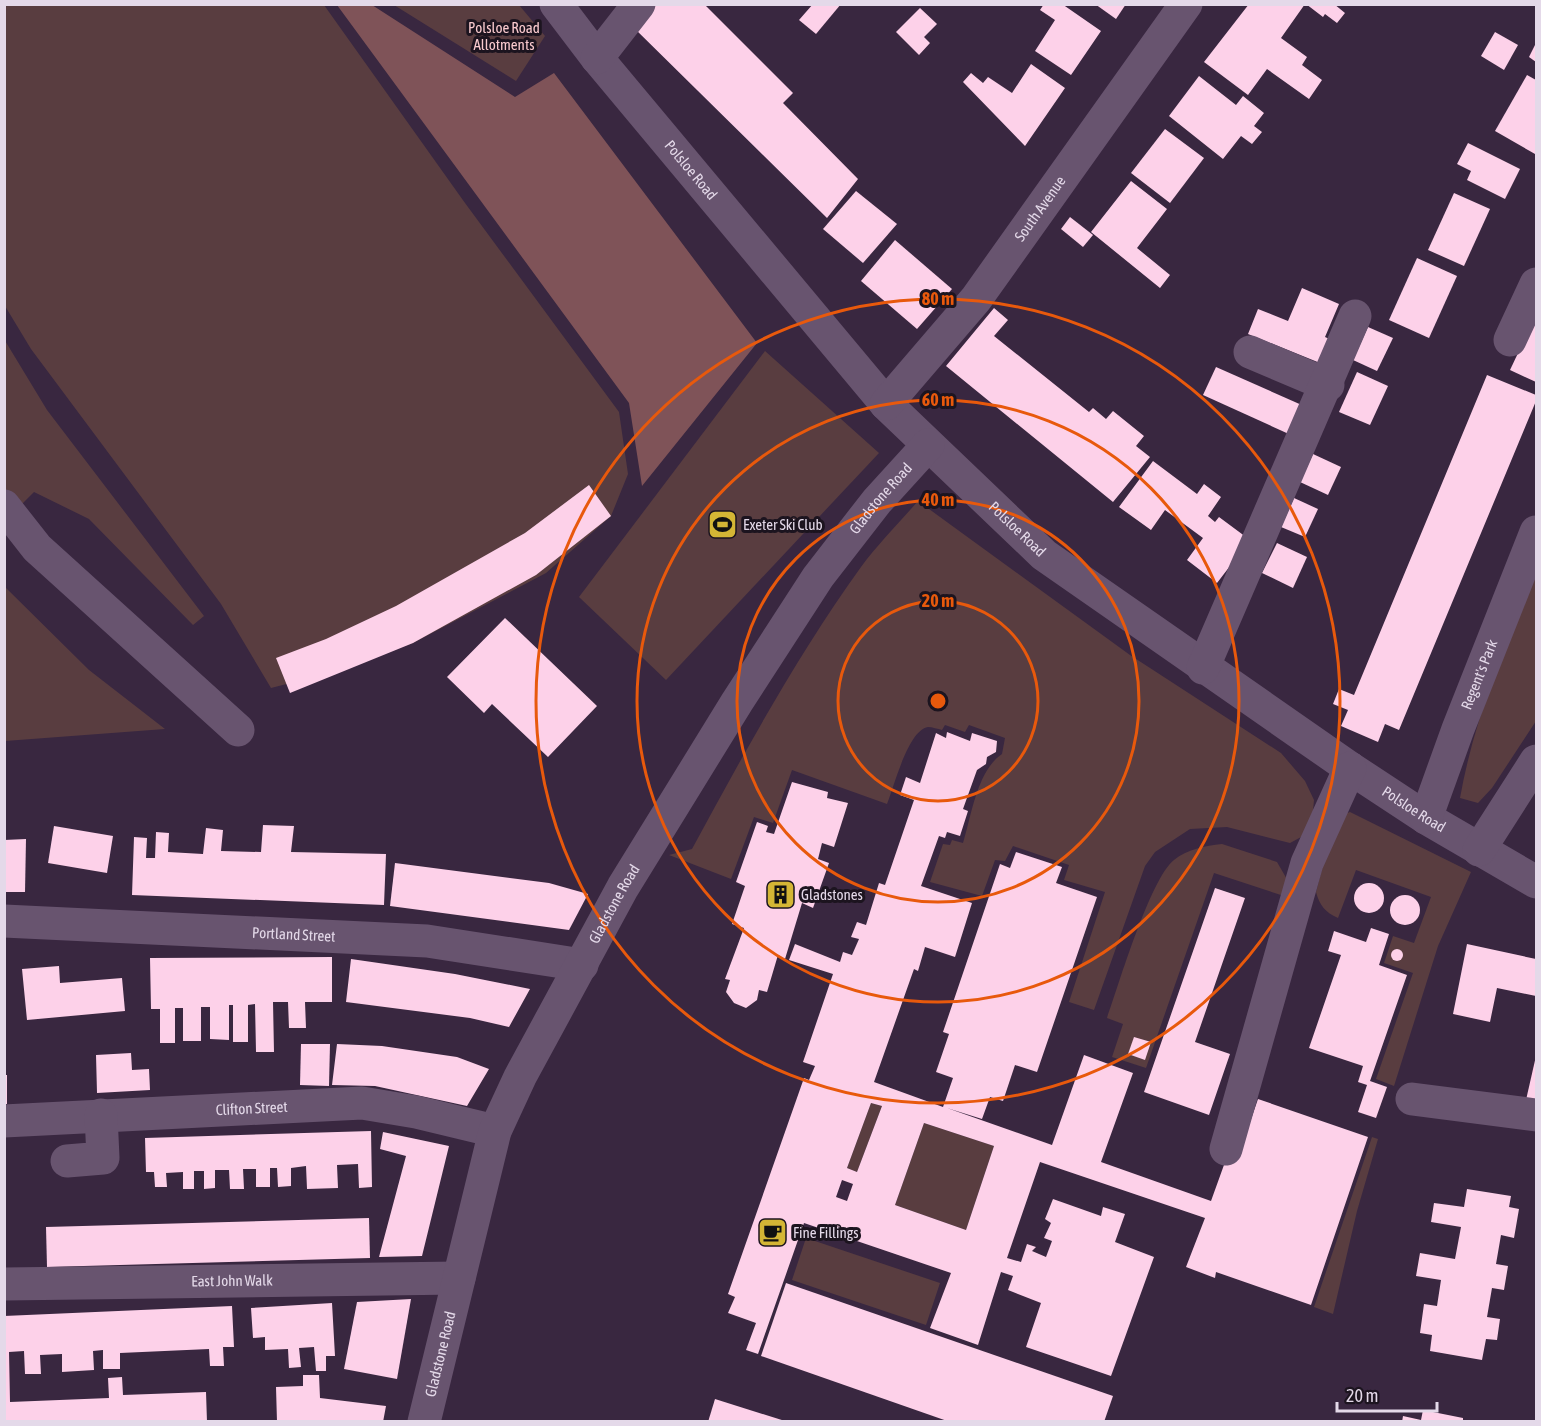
<svg xmlns="http://www.w3.org/2000/svg" width="1541" height="1426" viewBox="0 0 1541 1426" font-family="'Asap Condensed',sans-serif">
<style>
.green{fill:#593d40}
.forest{fill:#7f5358}
.building{fill:#fdd1e9;fill-rule:evenodd}
.lines{fill:none;stroke-linecap:round;stroke-linejoin:round}
.minor{stroke:#68546f;stroke-width:33}
.ring{fill:none;stroke:#e8590c;stroke-width:3}
.labels{text-anchor:middle;stroke-width:6;stroke-linejoin:round;paint-order:stroke}
.park-label{font-size:15px;fill:#f9cace;stroke:#1c141f}
.street-label{font-size:15px;fill:#e4d9e9;stroke:#1c141f}
.poi-label{font-size:15px;fill:#e4d9e9;stroke:#1c141f;text-anchor:start}
.centre{fill:#e8590c;stroke:#1c141f;stroke-width:3}
.ring-label{font-size:18px;text-anchor:middle;font-weight:bold;fill:#e8590c;stroke:#1c141f;stroke-width:6;stroke-linejoin:round;paint-order:stroke}
</style>
<rect width="100%" height="100%" fill="#392740"/>
<g class="green">
<polygon points="5,5 324,5 465,203 619,412 628,474 611,516 546,573 413,643 341,670 271,688 221,604 31,349 5,306"/>
<polygon points="394,5 519,5 545,36 516,81"/>
<polygon points="4,339 47,410 204,616 193,625 89,519 34,492 5,521"/>
<polygon points="765,351 879,453 666,680 579,597"/>
<path d="M918,501l212,154 151,98 24,28 9,19 -2,22 -9,14 -13,7 -63,-16 -37,2 -35,23 -10,14 -51,144 -25,-8 36,-110 -41,-12 5,-15 -56,-19 -8,15 -10,-1 -13,36 -52,-14 13,-38 7,1 2,-5 11,3c9,-29 14,-72 39,-89l3,-16 -36,-13 -4,7 -20,-7 -3,5c-4,-1 -10,-3 -14,-3 -20,3 -34,60 -41,77l-95,-34 -19,53 -19,-6 -23,62 -62,-24 23,-6c52,-96 105,-193 169,-282 17,-23 38,-44 57,-66z"/>
<path d="M1536,567v154l-44,67 -14,15 -18,-5c14,-80 47,-155 76,-231z"/>
<polygon points="4,586 89,670 165,729 5,741"/>
<path d="M1350,812l121,60 -33,74 -44,140 -18,-7 37,-106 -29,-10 9,-27 21,7 17,-46 -75,-27 -18,48c-13,-6 -18,-12 -22,-26l18,-69 8,-8z"/>
<path d="M1222,844l55,18 11,19 -4,15 -70,-23 -68,195 -34,-11 11,-33 -16,-6c12,-34 43,-139 67,-158 13,-11 31,-14 48,-16z"/>
<polygon points="871,1103 882,1106 857,1172 847,1168"/>
<polygon points="924,1123 994,1146 966,1230 895,1205"/>
<polygon points="1372,1137 1378,1139 1357,1211 1333,1314 1314,1307"/>
<polygon points="806,1238 940,1283 926,1325 792,1280"/>
</g>
<polygon class="forest" points="337,5 372,5 515,97 554,73 757,343 642,486 629,403"/>
<g class="building">
<polygon points="652,4 704,4 793,93 783,103 858,179 827,218 631,25"/>
<polygon points="813,4 841,4 816,34 799,20"/>
<polygon points="1044,4 1062,4 1101,31 1071,75 1035,51 1055,20 1040,10"/>
<polygon points="1095,4 1126,4 1116,19"/>
<polygon points="1249,4 1305,4 1281,38 1307,57 1302,65 1322,80 1309,99 1267,69 1248,95 1204,62"/>
<polygon points="1306,4 1334,4 1345,13 1337,23 1325,14 1323,17"/>
<polygon points="920,8 937,24 924,37 930,43 919,55 896,32"/>
<polygon points="1495,32 1518,45 1504,70 1481,56"/>
<polygon points="1536,43 1536,62 1529,57"/>
<polygon points="1031,64 1065,88 1025,146 963,82 971,73 983,83 988,77 1012,93"/>
<polygon points="1527,75 1536,80 1535,154 1495,131"/>
<polygon points="1199,76 1236,105 1243,96 1264,113 1254,126 1262,132 1252,144 1241,136 1223,159 1169,116"/>
<polygon points="1165,129 1204,158 1170,203 1131,173"/>
<polygon points="1468,143 1520,169 1505,199 1467,180 1471,171 1457,164"/>
<polygon points="1131,181 1167,209 1137,248 1170,275 1160,288 1091,232"/>
<polygon points="856,191 897,224 863,263 823,229"/>
<polygon points="1454,193 1490,209 1464,266 1428,250"/>
<polygon points="1070,217 1093,235 1083,247 1061,229"/>
<polygon points="895,240 952,289 917,329 861,281"/>
<polygon points="1417,258 1457,276 1429,338 1389,320"/>
<polygon points="1302,288 1339,304 1325,337 1336,342 1325,365 1248,334 1258,309 1288,321"/>
<polygon points="994,308 1008,320 994,336 1089,412 1093,408 1106,419 1113,411 1144,436 1136,446 1150,457 1113,502 946,366"/>
<polygon points="1536,315 1536,382 1510,370"/>
<polygon points="1368,327 1393,338 1377,371 1353,360"/>
<polygon points="1216,367 1304,406 1291,435 1203,395"/>
<polygon points="1357,372 1388,386 1370,425 1339,412"/>
<polygon points="1487,375 1536,395 1536,401 1399,730 1385,724 1378,742 1341,726 1348,710 1333,704 1339,689 1354,695"/>
<polygon points="1313,454 1341,467 1328,495 1300,482"/>
<polygon points="1153,461 1197,494 1204,484 1221,497 1208,516 1215,522 1219,517 1250,540 1217,583 1187,560 1203,538 1165,510 1151,530 1119,507"/>
<polygon points="589,485 611,516 536,575 413,643 290,693 276,658 326,639 396,606 525,533"/>
<polygon points="1294,498 1318,509 1305,537 1281,527"/>
<polygon points="1277,543 1307,557 1293,588 1262,573"/>
<polygon points="505,618 597,706 548,757 492,704 484,713 447,677"/>
<path d="M947,732l23,9 2,-8 25,8 -1,11 -9,5 -1,7 -9,6 -14,39 5,2 -8,25 -13,-4 -2,6 -6,-2 -18,50 51,17 -17,54 -30,-10 -7,24 -4,-2 -40,113 69,25 10,-29 -17,-6 13,-38 -6,-2 57,-168 10,4 6,-16 46,15 -6,16 41,14 -60,175 -22,-7 -12,36 -13,-4 -8,22 -35,-11 105,37 32,-90 49,18 -32,89 110,39 27,-75 9,5 11,-32 110,38 -57,168 -95,-33 -1,6 -29,-11 19,-49 -165,-56 -33,96 14,4 6,-18 9,3 -4,4 14,6 6,-16 -8,-3 7,-15 -6,-4 8,-20 48,17 2,-9 22,7 -10,28 39,15 -43,119 -85,-29 15,-44 -33,-13 5,-14 -12,-4 -23,73 -48,-17 21,-55 -147,-50 -46,131 -12,-4 10,-27 -28,-10 7,-16 -7,-3 76,-216 5,2 6,-14 -12,-4 30,-88 -44,-14 6,-16 45,18 3,-10 9,3 7,-16 -8,-2 6,-15 9,3 13,-42 6,2 29,-85 -14,-5 6,-18 14,6 16,-50 10,5zM871,1103l11,3 -25,66 -10,-4zM924,1123l70,23 -28,84 -71,-25zM842,1180l11,4 -6,17 -11,-4z"/>
<polygon points="792,782 828,792 827,798 848,803 834,847 822,843 818,859 829,863 813,908 802,903 785,959 778,955 767,992 759,990 757,1000 746,1008 734,1003 726,992 730,980 725,979 744,928 732,924 745,886 736,882 757,822 768,826 766,832 774,834"/>
<polygon points="263,825 294,826 291,852 386,854 384,905 132,895 134,837 147,838 146,858 155,858 156,832 169,833 168,852 203,854 206,828 223,830 221,851 261,852"/>
<polygon points="54,826 113,836 107,873 48,863"/>
<polygon points="26,839 25,892 4,892 4,840"/>
<polygon points="395,863 549,883 588,894 569,930 390,906"/>
<circle cx="1369" cy="898" r="15"/>
<polygon points="1215,888 1245,898 1195,1042 1230,1054 1209,1115 1144,1092"/>
<circle cx="1405" cy="910" r="15"/>
<polygon points="1371,928 1389,934 1379,965 1407,975 1370,1081 1387,1087 1376,1118 1358,1112 1367,1085 1358,1082 1363,1066 1309,1048 1341,955 1328,951 1334,931 1366,942"/>
<polygon points="1467,944 1536,959 1536,996 1497,988 1490,1022 1453,1014"/>
<circle cx="1397" cy="955" r="6"/>
<polygon points="332,957 332,1002 305,1002 306,1028 289,1028 288,1002 273,1002 274,1052 256,1052 255,1004 248,1005 248,1042 233,1042 233,1005 229,1005 229,1040 210,1039 210,1007 201,1007 201,1041 183,1041 183,1008 175,1008 175,1043 160,1043 160,1009 151,1009 150,958"/>
<polygon points="351,959 455,974 530,989 509,1027 470,1018 346,1002"/>
<polygon points="59,966 60,983 122,978 125,1011 27,1020 22,969"/>
<polygon points="1134,1037 1151,1042 1145,1060 1128,1054"/>
<polygon points="301,1044 330,1044 329,1086 300,1085"/>
<polygon points="337,1044 382,1046 457,1057 489,1069 467,1106 375,1086 332,1085"/>
<polygon points="131,1053 132,1070 149,1069 150,1090 97,1093 96,1055"/>
<polygon points="1536,1056 1536,1102 1526,1100"/>
<rect x="4" y="1075" width="3" height="29"/>
<polygon points="371,1131 372,1187 359,1188 358,1164 337,1165 338,1188 307,1189 306,1166 291,1168 291,1186 278,1187 277,1168 270,1168 270,1187 256,1187 256,1169 243,1169 244,1189 230,1189 229,1170 215,1170 215,1188 204,1189 204,1171 194,1171 194,1189 183,1189 183,1172 166,1173 167,1187 155,1187 154,1172 146,1172 145,1138"/>
<polygon points="383,1132 449,1146 422,1256 379,1257 406,1156 380,1149"/>
<polygon points="1467,1189 1511,1196 1509,1207 1519,1209 1514,1238 1501,1235 1496,1264 1508,1266 1504,1290 1492,1288 1487,1317 1500,1319 1497,1340 1486,1339 1482,1360 1430,1351 1432,1335 1420,1333 1424,1304 1437,1306 1441,1280 1416,1276 1420,1253 1455,1259 1461,1227 1431,1222 1434,1203 1464,1207"/>
<polygon points="369,1218 370,1258 47,1267 46,1227"/>
<polygon points="786,1283 1113,1396 1104,1422 950,1422 761,1356"/>
<polygon points="411,1299 397,1379 344,1369 357,1302"/>
<polygon points="332,1303 335,1356 326,1356 326,1371 316,1371 314,1347 299,1348 301,1367 289,1368 288,1349 265,1350 265,1337 253,1338 251,1308"/>
<polygon points="232,1306 234,1347 223,1347 224,1366 210,1366 209,1349 120,1353 120,1369 103,1369 103,1350 93,1351 94,1370 62,1372 62,1354 40,1355 41,1374 25,1374 24,1351 9,1352 10,1402 109,1398 108,1378 122,1377 123,1395 206,1392 207,1422 4,1422 4,1316"/>
<polygon points="303,1375 319,1375 320,1398 386,1406 383,1422 277,1422 276,1387 303,1386"/>
<polygon points="715,1399 785,1421 785,1422 708,1422"/>
<polygon points="1423,1410 1463,1418 1463,1422 1402,1422 1403,1416 1421,1420"/>
</g>
<g class="lines">
<g class="minor">
<path id="s1" d="M556,4l41,54 289,346 158,151 306,213 76,50 110,64"/>
<polyline points="597,58 639,4"/>
<polyline points="1510,340 1536,284"/>
<polyline points="1250,352 1328,385"/>
<path id="s2" d="M886,404l90,-105 210,-295"/>
<polyline points="4,506 37,548 238,730"/>
<polyline points="1203,668 1355,316"/>
<path id="s3" d="M1426,818l32,-89 78,-197"/>
<polyline points="1479,850 1536,761"/>
<path id="s4" d="M4,921l423,20 155,24"/>
<polyline points="1412,1099 1536,1115"/>
<path id="s5" d="M4,1121l358,-18 54,9 79,19"/>
<polyline points="1226,1149 1307,863 1350,768"/>
<polyline points="67,1161 103,1158 101,1115"/>
<path id="s6" d="M4,1284l455,-6"/>
<path id="s7" d="M424,1422l71,-291 25,-54 103,-190 114,-185 81,-125 59,-76 51,-56"/>
</g>
</g>
<g class="ring">
<circle cx="938" cy="701" r="100"/>
<circle cx="938" cy="701" r="201"/>
<circle cx="938" cy="701" r="301"/>
<circle cx="938" cy="701" r="402"/>
</g>
<defs>
<symbol id="stadium-square" viewBox="-11 -11 22 22"><rect x="-9" y="-9" width="18" height="18" rx="4" fill="#d4b635" stroke="#1c141f"/><path d="M0-5a6.5 5 0 1 0 0 10a6.5 5 0 1 0 0-10ZM-3.5-1.8h7v3.6h-7Z" fill="#111"/></symbol>
<symbol id="building-square" viewBox="-11 -11 22 22"><rect x="-9" y="-9" width="18" height="18" rx="4" fill="#d4b635" stroke="#1c141f"/><path d="M-4-6H4V6H1V3H-1V6H-4ZM-2.5-4.3h1.7v1.8h-1.7ZM.8-4.3h1.7v1.8H.8ZM-2.5-1h1.7V.8h-1.7ZM.8-1h1.7V.8H.8Z" fill="#111"/></symbol>
<symbol id="cafe-square" viewBox="-11 -11 22 22"><rect x="-9" y="-9" width="18" height="18" rx="4" fill="#d4b635" stroke="#1c141f"/><path d="M-5.5-4.5H6V0H3Q3 3.5 0 3.5H-2.5Q-5.5 3.5-5.5 0ZM3-3.2v2h1.7v-2ZM-6 4.5H4V6H-6Z" fill="#111"/></symbol>
</defs>
<g fill-rule="evenodd">
<use href="#stadium-square" x="706" y="508" width="33" height="33"/>
<use href="#building-square" x="764" y="878" width="33" height="33"/>
<use href="#cafe-square" x="756" y="1216" width="33" height="33"/>
</g>
<g class="labels">
<g class="park-label">
<text x="504" y="33">Polsloe Road<tspan x="504" dy="17">Allotments</tspan></text>
</g>
<g class="street-label">
<text dy="5" stroke="none"><textPath href="#s1" startOffset="214">Polsloe Road</textPath></text>
<text dy="5" stroke="none"><textPath href="#s2" startOffset="249">South Avenue</textPath></text>
<text dy="5" stroke="none"><textPath href="#s7" startOffset="1042">Gladstone Road</textPath></text>
<text dy="5" stroke="none"><textPath href="#s1" startOffset="700">Polsloe Road</textPath></text>
<text dy="5" stroke="none"><textPath href="#s3" startOffset="153">Regent's Park</textPath></text>
<text dy="5" stroke="none"><textPath href="#s1" startOffset="1186">Polsloe Road</textPath></text>
<text dy="5" stroke="none"><textPath href="#s7" startOffset="556">Gladstone Road</textPath></text>
<text dy="5" stroke="none"><textPath href="#s4" startOffset="290">Portland Street</textPath></text>
<text dy="5" stroke="none"><textPath href="#s5" startOffset="248">Clifton Street</textPath></text>
<text dy="5" stroke="none"><textPath href="#s6" startOffset="228">East John Walk</textPath></text>
<text dy="5" stroke="none"><textPath href="#s7" startOffset="70">Gladstone Road</textPath></text>
</g>
<g class="poi-label">
<text x="743" y="530">Exeter Ski Club</text>
<text x="801" y="900">Gladstones</text>
<text x="793" y="1238">Fine Fillings</text>
</g>
</g>
<circle cx="938" cy="701" r="9" class="centre"/>
<g class="ring-label">
<text x="938" y="305">80 m</text>
<text x="938" y="406">60 m</text>
<text x="938" y="506">40 m</text>
<text x="938" y="607">20 m</text>
</g>
<rect width="1541" height="1426" fill="none" stroke="#e4d9e9" stroke-width="12"/>
<path d="M1337 1402v9h100v-9" fill="none" stroke="#e4d9e9" stroke-width="3"/>
<text x="1346" y="1402" font-size="18" fill="#e4d9e9" stroke="#1c141f" stroke-width="4.5" paint-order="stroke">20 m</text>
</svg>
